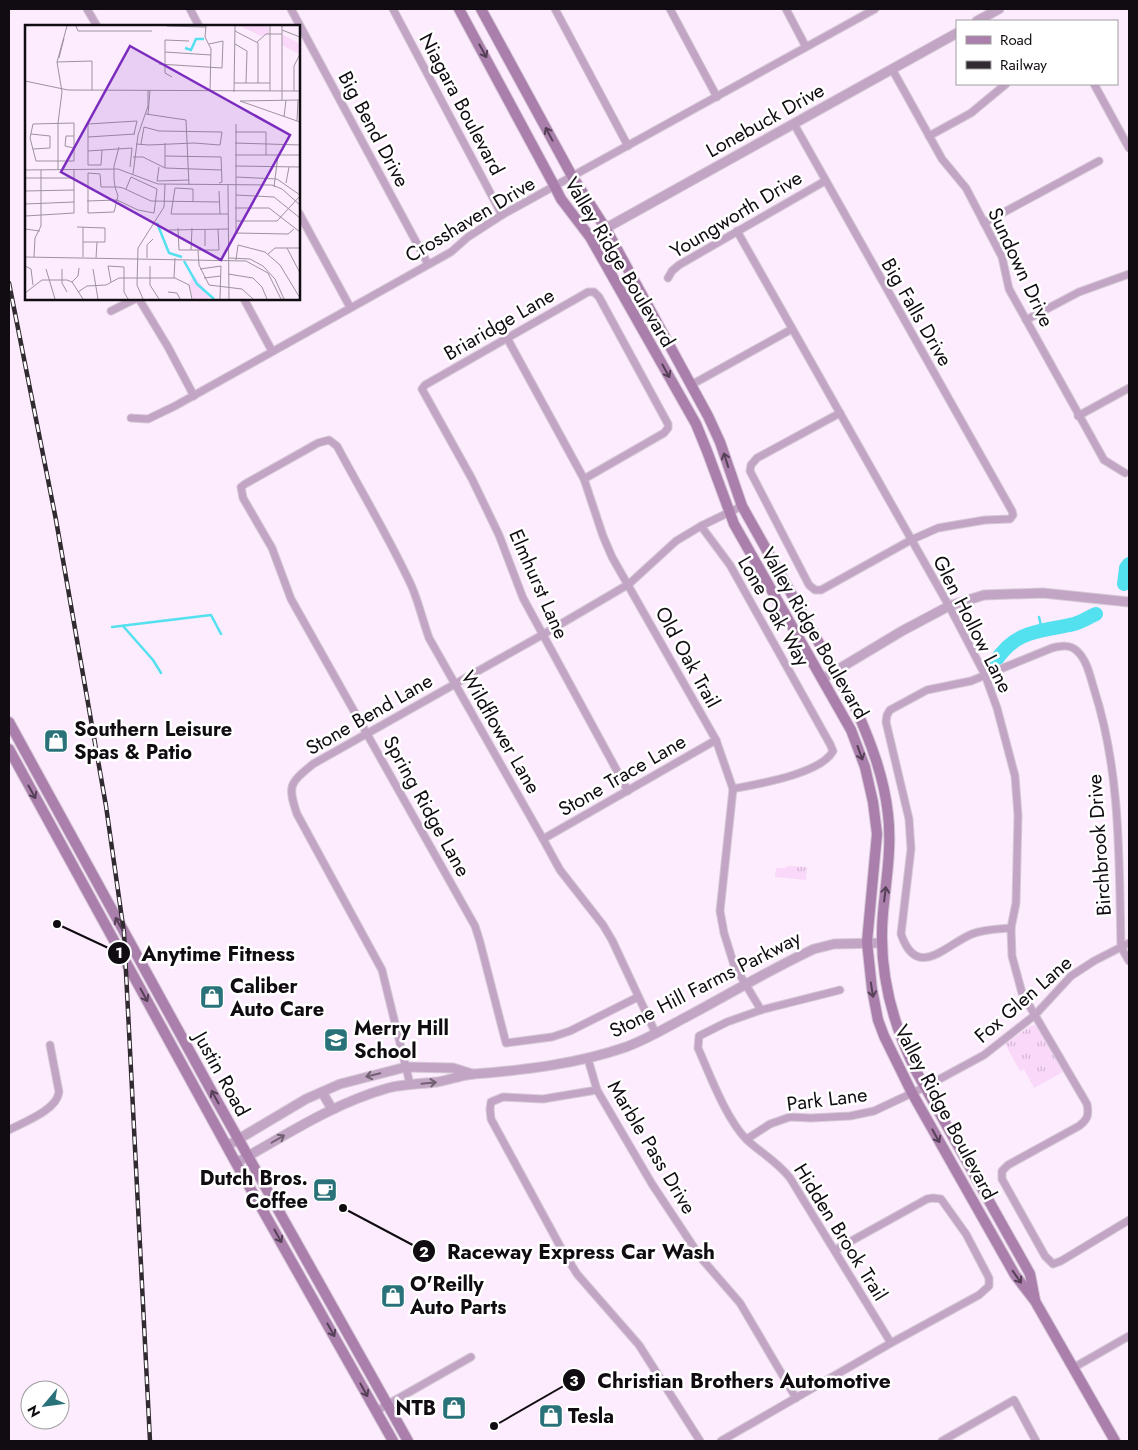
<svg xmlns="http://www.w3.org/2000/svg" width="1138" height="1450" viewBox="0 0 1138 1450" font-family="Jost,sans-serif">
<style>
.grass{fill:url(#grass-tufts)}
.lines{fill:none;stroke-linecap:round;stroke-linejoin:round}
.stream{stroke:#54e1ef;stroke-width:2.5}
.river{stroke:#54e1ef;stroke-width:14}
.minor-casing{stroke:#d6c8d7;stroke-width:9}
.tertiary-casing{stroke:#d6c8d7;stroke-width:11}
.secondary-casing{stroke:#d6c8d7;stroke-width:12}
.minor{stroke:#c2a5c4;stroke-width:7}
.tertiary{stroke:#c2a5c4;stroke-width:9}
.secondary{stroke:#aa7fac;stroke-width:10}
.rail-casing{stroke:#312b31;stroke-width:4.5}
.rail{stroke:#fff;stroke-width:2.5;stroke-dasharray:8;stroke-linecap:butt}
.oneway{stroke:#564057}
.oneway2{stroke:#726073}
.labels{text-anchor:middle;stroke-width:5;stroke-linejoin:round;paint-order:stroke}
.street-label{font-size:20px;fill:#110c11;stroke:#fff}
.poi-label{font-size:20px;font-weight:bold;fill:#110c11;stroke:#fff;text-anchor:start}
.inset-river{fill:none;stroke:#54e1ef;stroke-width:2.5}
.inset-road{fill:none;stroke:#9e929f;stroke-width:1}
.view{fill:#7b2cbf;fill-opacity:0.15;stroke:#7b2cbf;stroke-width:2.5}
.inset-edge{fill:none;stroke:#110c11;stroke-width:2.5}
.leader{fill:none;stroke:#110c11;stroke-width:2}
.callout-dot{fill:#110c11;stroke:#fff;stroke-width:2}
.mark-label{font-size:15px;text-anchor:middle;font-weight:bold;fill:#fff}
.callout-label{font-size:21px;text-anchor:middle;font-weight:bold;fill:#110c11;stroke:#fff;stroke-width:5;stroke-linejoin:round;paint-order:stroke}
</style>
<defs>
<pattern id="grass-tufts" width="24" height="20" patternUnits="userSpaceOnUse" patternTransform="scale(1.25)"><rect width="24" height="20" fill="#f9d8fa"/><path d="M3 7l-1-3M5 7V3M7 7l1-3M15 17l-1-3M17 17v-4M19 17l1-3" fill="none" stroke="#d4b8d5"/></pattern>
</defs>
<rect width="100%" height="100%" fill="#fcecfd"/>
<g class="grass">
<polygon points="788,866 807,867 806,880 775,877 776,868 785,868"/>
<polygon points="1032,1025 1035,1025 1038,1028 1063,1072 1034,1088 1024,1069 1020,1071 1005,1044"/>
</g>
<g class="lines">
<g class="stream">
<polyline points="1039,617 1042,630"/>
<polyline points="123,626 153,660 161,673"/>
<polyline points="112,627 211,615 221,634"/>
</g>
<g class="river">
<polyline points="1124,584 1126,568 1129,564"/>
<path d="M995,662c21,-33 46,-30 79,-38 8,-2 15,-7 22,-10"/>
</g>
<defs>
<g id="minor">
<polyline points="87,9 97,26"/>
<polyline points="190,9 199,26"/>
<polyline points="291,9 428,264"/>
<polyline points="393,9 502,215"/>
<polyline points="555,9 628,146"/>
<polyline points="670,9 717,97"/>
<polyline points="786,9 806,47"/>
<polyline points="892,69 942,159 966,188 1002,257 1009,289 1104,460 1125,473"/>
<polyline points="1094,84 1129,148"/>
<polyline points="794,124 1012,511 1013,515 1010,519 985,520 938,528 911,540 821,590 815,590 809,585 750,471 751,465 757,458 840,413"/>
<polyline points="929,136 971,113 1006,84"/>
<polyline points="299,213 350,307"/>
<polyline points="984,223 1099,161"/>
<path d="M737,231l212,375 36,69 12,33 18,68 3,39 -2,88 -5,25 1,28 10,37 65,111c2,11 1,15 -8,22l-71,39 -6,6v8l43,77 8,8 8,-3 68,-41"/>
<polyline points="668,278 672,271 679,265 825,181"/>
<polyline points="139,299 168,347 194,396"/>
<polyline points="244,299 272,351"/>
<polyline points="111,311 135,299"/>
<polyline points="1026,320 1079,292 1129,274"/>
<polyline points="507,338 584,479 603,536 612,557 716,740 733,789 720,911 724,933 734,965 761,1010"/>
<polyline points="691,385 792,329"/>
<polyline points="1078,416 1129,388"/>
<polyline points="131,418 148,419 175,406 451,252 468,237 502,215 875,9"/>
<polyline points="584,479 664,433 668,428 668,424 599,297 594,292 588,292 425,385 422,389 472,479 499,535 523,598 628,791"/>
<path d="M701,526l29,39 100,179 3,7c-12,23 -76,33 -100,38"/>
<polyline points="543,839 716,740"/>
<path d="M1011,928c-13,1 -27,1 -39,6 -27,11 -55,47 -71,0l10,-85 -2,-30 -23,-97 1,-7 3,-5 37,-20 44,-9 81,-33c9,-2 18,-4 25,3 10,9 13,25 17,38 27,83 25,172 27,258l8,14"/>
<path d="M840,990l-79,20 -34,12 -28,14 -1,12c12,27 28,71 49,92 14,13 31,22 43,38l101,165"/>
<path d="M638,997l-68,34 -18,6 -46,6 -26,-101 -5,-16 -184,-327 -19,-51 -29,-50 -2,-11 4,-3 73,-41 11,-3 8,6c25,47 53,93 75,141 7,17 11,34 17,51l114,201 17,31 43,55 9,15 44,94"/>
<polyline points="588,1059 597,1090 652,1184 701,1258 740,1303 796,1398"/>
<path d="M410,1084l-28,-114 -85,-156c-10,-29 -7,-31 16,-50l229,-129 87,-51 47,-43 25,-15 41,-20"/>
<polyline points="597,1090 543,1099 503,1097 491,1102 490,1109 491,1119 560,1246 577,1274 639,1345 700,1441"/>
<path d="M9,1130c15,-8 48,-20 50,-38l-9,-47"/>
<polyline points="747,1139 770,1124 790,1117 811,1118 850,1116 874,1111 925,1087 984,1055 1035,1015 1071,976 1094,961 1129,943"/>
<polyline points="1073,1368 1129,1336"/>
<polyline points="376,1411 471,1357"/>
<polyline points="721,1441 891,1343 979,1295 989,1286 989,1278 966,1234 941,1199 933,1198 927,1199 835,1250"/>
<polyline points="942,1441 1014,1400 1036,1441"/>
</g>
<g id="tertiary">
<polyline points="977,21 999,9"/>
<polyline points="590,237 957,33"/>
<polyline points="822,679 902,631 949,606 984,595 1043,593 1129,602"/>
<polyline points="322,1092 332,1109"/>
<polyline points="227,1146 306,1099 340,1084 406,1067 453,1068 472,1074"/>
<path d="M236,1163c50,-28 96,-59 152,-75 16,-4 33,-4 49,-6 12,-2 24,-7 37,-8 51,-4 103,-10 152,-27 22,-8 43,-21 64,-32 41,-22 81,-46 124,-66l20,-5 47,-1"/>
</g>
<g id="secondary">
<polyline points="459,9 555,187 561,199 590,237 696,424 707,451 734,524 851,730 865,767 873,802 877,834 867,942 872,989 878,1020 884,1036 912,1093 1015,1275 1035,1301 1115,1441"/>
<path d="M481,9l91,167 34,53 102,187 12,26 22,64 114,203c15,34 28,68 32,105 4,34 -2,66 -5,99 -5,55 8,108 33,158l114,203 5,26"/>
<polyline points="9,722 217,1101 408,1441"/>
<polyline points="9,749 236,1163 393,1441"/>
</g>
</defs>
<use href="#minor" class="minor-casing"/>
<use href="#tertiary" class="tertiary-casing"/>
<use href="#secondary" class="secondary-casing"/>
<use href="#minor" class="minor"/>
<use href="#tertiary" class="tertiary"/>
<use href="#secondary" class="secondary"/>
<defs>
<polyline id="rail" points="9,283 56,520 106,806 124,933 150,1441"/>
</defs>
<use href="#rail" class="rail-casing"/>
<use href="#rail" class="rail"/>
</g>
<defs><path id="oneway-shaft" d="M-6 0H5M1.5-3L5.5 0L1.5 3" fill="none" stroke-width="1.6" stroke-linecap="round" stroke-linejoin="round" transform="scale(1.25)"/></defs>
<g class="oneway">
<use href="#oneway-shaft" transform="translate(483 51) rotate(61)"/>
<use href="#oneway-shaft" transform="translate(549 134) rotate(-118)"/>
<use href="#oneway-shaft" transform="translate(666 371) rotate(61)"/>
<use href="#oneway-shaft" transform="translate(726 460) rotate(-108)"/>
<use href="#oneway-shaft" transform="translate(860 753) rotate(70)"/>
<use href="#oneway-shaft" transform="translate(32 792) rotate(61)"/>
<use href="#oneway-shaft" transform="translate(885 894) rotate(-83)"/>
<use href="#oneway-shaft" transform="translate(119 924) rotate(-119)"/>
<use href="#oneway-shaft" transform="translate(872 990) rotate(81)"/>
<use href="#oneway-shaft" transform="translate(144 995) rotate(61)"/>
<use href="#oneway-shaft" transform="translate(215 1097) rotate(-119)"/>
<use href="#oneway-shaft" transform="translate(936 1136) rotate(61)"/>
<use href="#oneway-shaft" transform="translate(278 1236) rotate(61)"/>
<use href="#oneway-shaft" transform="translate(1017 1277) rotate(55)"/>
<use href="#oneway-shaft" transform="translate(331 1330) rotate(61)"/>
<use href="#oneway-shaft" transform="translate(364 1390) rotate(61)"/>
</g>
<g class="oneway2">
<use href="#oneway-shaft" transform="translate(373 1075) rotate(166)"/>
<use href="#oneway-shaft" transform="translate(429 1083) rotate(-6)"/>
<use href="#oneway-shaft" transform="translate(278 1139) rotate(-30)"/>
</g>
<defs>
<symbol id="shop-square" viewBox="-11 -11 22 22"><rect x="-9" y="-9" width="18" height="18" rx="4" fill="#29727a" stroke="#fff"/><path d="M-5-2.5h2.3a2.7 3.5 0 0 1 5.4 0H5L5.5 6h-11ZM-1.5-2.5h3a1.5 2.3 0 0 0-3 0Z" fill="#fff"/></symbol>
<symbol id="school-square" viewBox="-11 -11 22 22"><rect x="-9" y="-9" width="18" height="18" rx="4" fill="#29727a" stroke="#fff"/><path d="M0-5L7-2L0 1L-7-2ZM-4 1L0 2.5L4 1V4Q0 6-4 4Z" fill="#fff"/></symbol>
<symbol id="cafe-square" viewBox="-11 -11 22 22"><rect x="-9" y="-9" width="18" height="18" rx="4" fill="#29727a" stroke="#fff"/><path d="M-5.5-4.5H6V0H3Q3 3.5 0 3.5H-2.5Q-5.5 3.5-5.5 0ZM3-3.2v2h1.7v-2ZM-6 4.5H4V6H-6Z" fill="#fff"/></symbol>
</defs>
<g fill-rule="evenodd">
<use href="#shop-square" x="42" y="727" width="28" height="28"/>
<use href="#shop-square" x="198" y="983" width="28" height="28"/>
<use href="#school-square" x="322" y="1026" width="28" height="28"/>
<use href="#cafe-square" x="311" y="1176" width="28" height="28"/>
<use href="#shop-square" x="379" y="1282" width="28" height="28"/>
<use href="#shop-square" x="440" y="1394" width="28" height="28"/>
<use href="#shop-square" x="537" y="1402" width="28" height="28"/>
</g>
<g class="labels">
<g class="street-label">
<text transform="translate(462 104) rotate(62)" y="7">Niagara Boulevard</text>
<text transform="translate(765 120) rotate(-29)" y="7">Lonebuck Drive</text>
<text transform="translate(374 129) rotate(62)" y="7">Big Bend Drive</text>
<text transform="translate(736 214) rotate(-31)" y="7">Youngworth Drive</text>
<text transform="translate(470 219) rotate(-31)" y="7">Crosshaven Drive</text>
<text transform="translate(620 262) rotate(59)" y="7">Valley Ridge Boulevard</text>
<text transform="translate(1021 267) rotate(65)" y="7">Sundown Drive</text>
<text transform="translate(917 312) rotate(60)" y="7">Big Falls Drive</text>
<text transform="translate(499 324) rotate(-30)" y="7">Briaridge Lane</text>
<text transform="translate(539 584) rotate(66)" y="7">Elmhurst Lane</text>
<text transform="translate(774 611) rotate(60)" y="7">Lone Oak Way</text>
<text transform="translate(973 624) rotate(63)" y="7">Glen Hollow Lane</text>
<text transform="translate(815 633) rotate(60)" y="7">Valley Ridge Boulevard</text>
<text transform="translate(688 657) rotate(61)" y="7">Old Oak Trail</text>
<text transform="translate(369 714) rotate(-30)" y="7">Stone Bend Lane</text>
<text transform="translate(501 732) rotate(60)" y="7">Wildflower Lane</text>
<text transform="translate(622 775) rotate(-30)" y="7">Stone Trace Lane</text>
<text transform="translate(427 806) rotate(61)" y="7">Spring Ridge Lane</text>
<text transform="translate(1099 845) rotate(-94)" y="7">Birchbrook Drive</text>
<text transform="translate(705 984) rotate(-27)" y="7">Stone Hill Farms Parkway</text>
<text transform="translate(1023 999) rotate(-41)" y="7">Fox Glen Lane</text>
<text transform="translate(222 1074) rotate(61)" y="7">Justin Road</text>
<text transform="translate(827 1099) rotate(-7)" y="7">Park Lane</text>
<text transform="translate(946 1112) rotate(62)" y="7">Valley Ridge Boulevard</text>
<text transform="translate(652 1147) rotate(59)" y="7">Marble Pass Drive</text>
<text transform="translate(841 1232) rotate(58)" y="7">Hidden Brook Trail</text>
</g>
<g class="poi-label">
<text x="74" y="736">Southern Leisure<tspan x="74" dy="23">Spas &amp; Patio</tspan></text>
<text x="230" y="993">Caliber<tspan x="230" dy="23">Auto Care</tspan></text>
<text x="354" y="1035">Merry Hill<tspan x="354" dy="23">School</tspan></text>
<text x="308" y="1185" text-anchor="end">Dutch Bros.<tspan x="308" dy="23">Coffee</tspan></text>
<text x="410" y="1291">O'Reilly<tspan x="410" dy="23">Auto Parts</tspan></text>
<text x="436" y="1415" text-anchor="end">NTB</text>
<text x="568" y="1423">Tesla</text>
</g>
</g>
<g transform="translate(25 25)">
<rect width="275" height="275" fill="#fcecfd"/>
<path d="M215,1h26l3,1v7l-8,2zM258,10l17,9 -1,10 -17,-9zM169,250l16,22 -3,2h-14l-4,-15z" fill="#f9d8fa"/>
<path class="inset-river" d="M160,23l6,2 5,-11h8M132,198l12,30 13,4M159,236l13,23 17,15"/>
<path class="inset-road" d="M51,1l2,5h74M142,1l39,1M181,1l-1,11 6,12 -1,42M257,5l18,7M210,6l23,12v40M232,17l9,-8h16M210,19l12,7 -1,32M140,27l46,3M34,33l5,-20M32,37l35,-1v29M134,39l63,4 1,-27 -14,3M147,52l-7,-4v-33l24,1M0,56l43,9 232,1M209,58h36M245,66v-65M269,66v-25l6,-12M209,67l1,-66M257,75v-74M215,76l60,21M215,76l60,-1M121,89l40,6 3,65M123,90l2,-25M259,92l2,-17M272,96l1,-21M33,98l4,-31 -5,-30 10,-36M33,98v47M49,98v38h-38l-6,-23 3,-14zM211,99v109l52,1 6,-5M210,107h31v23M6,109l19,2v12l-17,1M49,111h-8l-1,10 9,2M63,112l47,-3M140,118v25M210,118l65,2M111,119l13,1 45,-2 26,2 2,-13 -63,-1 -15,-4 -3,17M94,122l-5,19v13l1,8 3,9 -4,16 -26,1v-40l12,1 1,13h17l5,1 28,13 69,1M77,125l-1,15h-13v-41l49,-3 -3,13M63,126l44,-3 -2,19M210,130h65M140,131l56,1 1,25 -3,1M108,132h10l22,11 57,2M210,141l65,1M134,142l-2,14 32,-1M0,145l93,-1 40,15 114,1 10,4 18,16M108,149l5,-39 10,-29v-16M211,152l41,2 23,16M0,153h49M261,158l3,-16M203,160l1,114M249,162l4,-32M0,166l49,-1M194,166l1,23M211,170l38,2 26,21M62,176l30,-1 21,10 16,3 3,-24 -26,-12 -5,12M168,177v-13l-18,-1 -4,26h57M0,179l49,-2M210,183h34l31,24M0,191l49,-3v-44M211,196h41l23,-25M52,202l28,1v14h-22M153,203l1,22h40l-1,-21M0,204l15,2M144,205l59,-1M180,221v-17M262,223l13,25M166,225l1,-22M173,225l1,15 10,20 33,4 11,10M243,229l7,-6h25M0,232l221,4 22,12 13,26M9,232l1,-19 6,-12v-56M58,232v-30M71,233l1,-16M122,233v-13l6,-6M204,233l21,1 13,7 12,13 9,20M211,235l2,-15 27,7 15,13 20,33M0,241l6,3 2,16M125,241v19l9,14M21,244l9,30M37,244v14l5,9M68,244l5,30M175,244l21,-3 -1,33M203,249l25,4 9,9 5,12M149,253l1,-20M179,253l17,-2M47,257l6,-6 1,-8M86,257l-3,-16 16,1v25l4,7M53,267l9,-6 19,-1 13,-7h56l14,7 3,14M143,267l9,1 3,6M0,268l17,-13h25l5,2 11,17M118,274l-6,-14 1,-37 26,-41 1,-23"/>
<path class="view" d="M105,21l160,89 -69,125 -160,-88z"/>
<rect width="275" height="275" class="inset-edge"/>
</g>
<path class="leader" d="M57 924L119 953M343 1208L424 1251M494 1426L574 1380"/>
<g class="callout-dot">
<circle cx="57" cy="924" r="5"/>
<circle cx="343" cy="1208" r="5"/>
<circle cx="494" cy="1426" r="5"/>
<circle cx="119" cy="953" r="12"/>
<circle cx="424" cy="1251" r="12"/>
<circle cx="574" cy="1380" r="12"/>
</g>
<g class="mark-label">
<text x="119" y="958">1</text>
<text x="424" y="1257">2</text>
<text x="574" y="1386">3</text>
</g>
<g class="callout-label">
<text x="218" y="961">Anytime Fitness</text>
<text x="581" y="1259">Raceway Express Car Wash</text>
<text x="744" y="1388">Christian Brothers Automotive</text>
</g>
<rect width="1138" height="1450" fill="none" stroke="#110c11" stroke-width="20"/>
<rect x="956" y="20" width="162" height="65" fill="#ffffff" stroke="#a09ea0"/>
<rect x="966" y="36" width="25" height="8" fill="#aa7fac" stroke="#a09ea0"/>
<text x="1000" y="45" font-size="15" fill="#110c11">Road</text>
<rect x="966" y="61" width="25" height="8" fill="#312b31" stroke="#a09ea0"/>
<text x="1000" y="70" font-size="15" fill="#110c11">Railway</text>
<g transform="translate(45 1405) rotate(241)"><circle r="24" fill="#ffffff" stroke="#a09ea0"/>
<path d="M0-4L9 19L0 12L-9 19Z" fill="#29727a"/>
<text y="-8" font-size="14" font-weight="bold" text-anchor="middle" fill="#110c11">N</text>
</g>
</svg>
